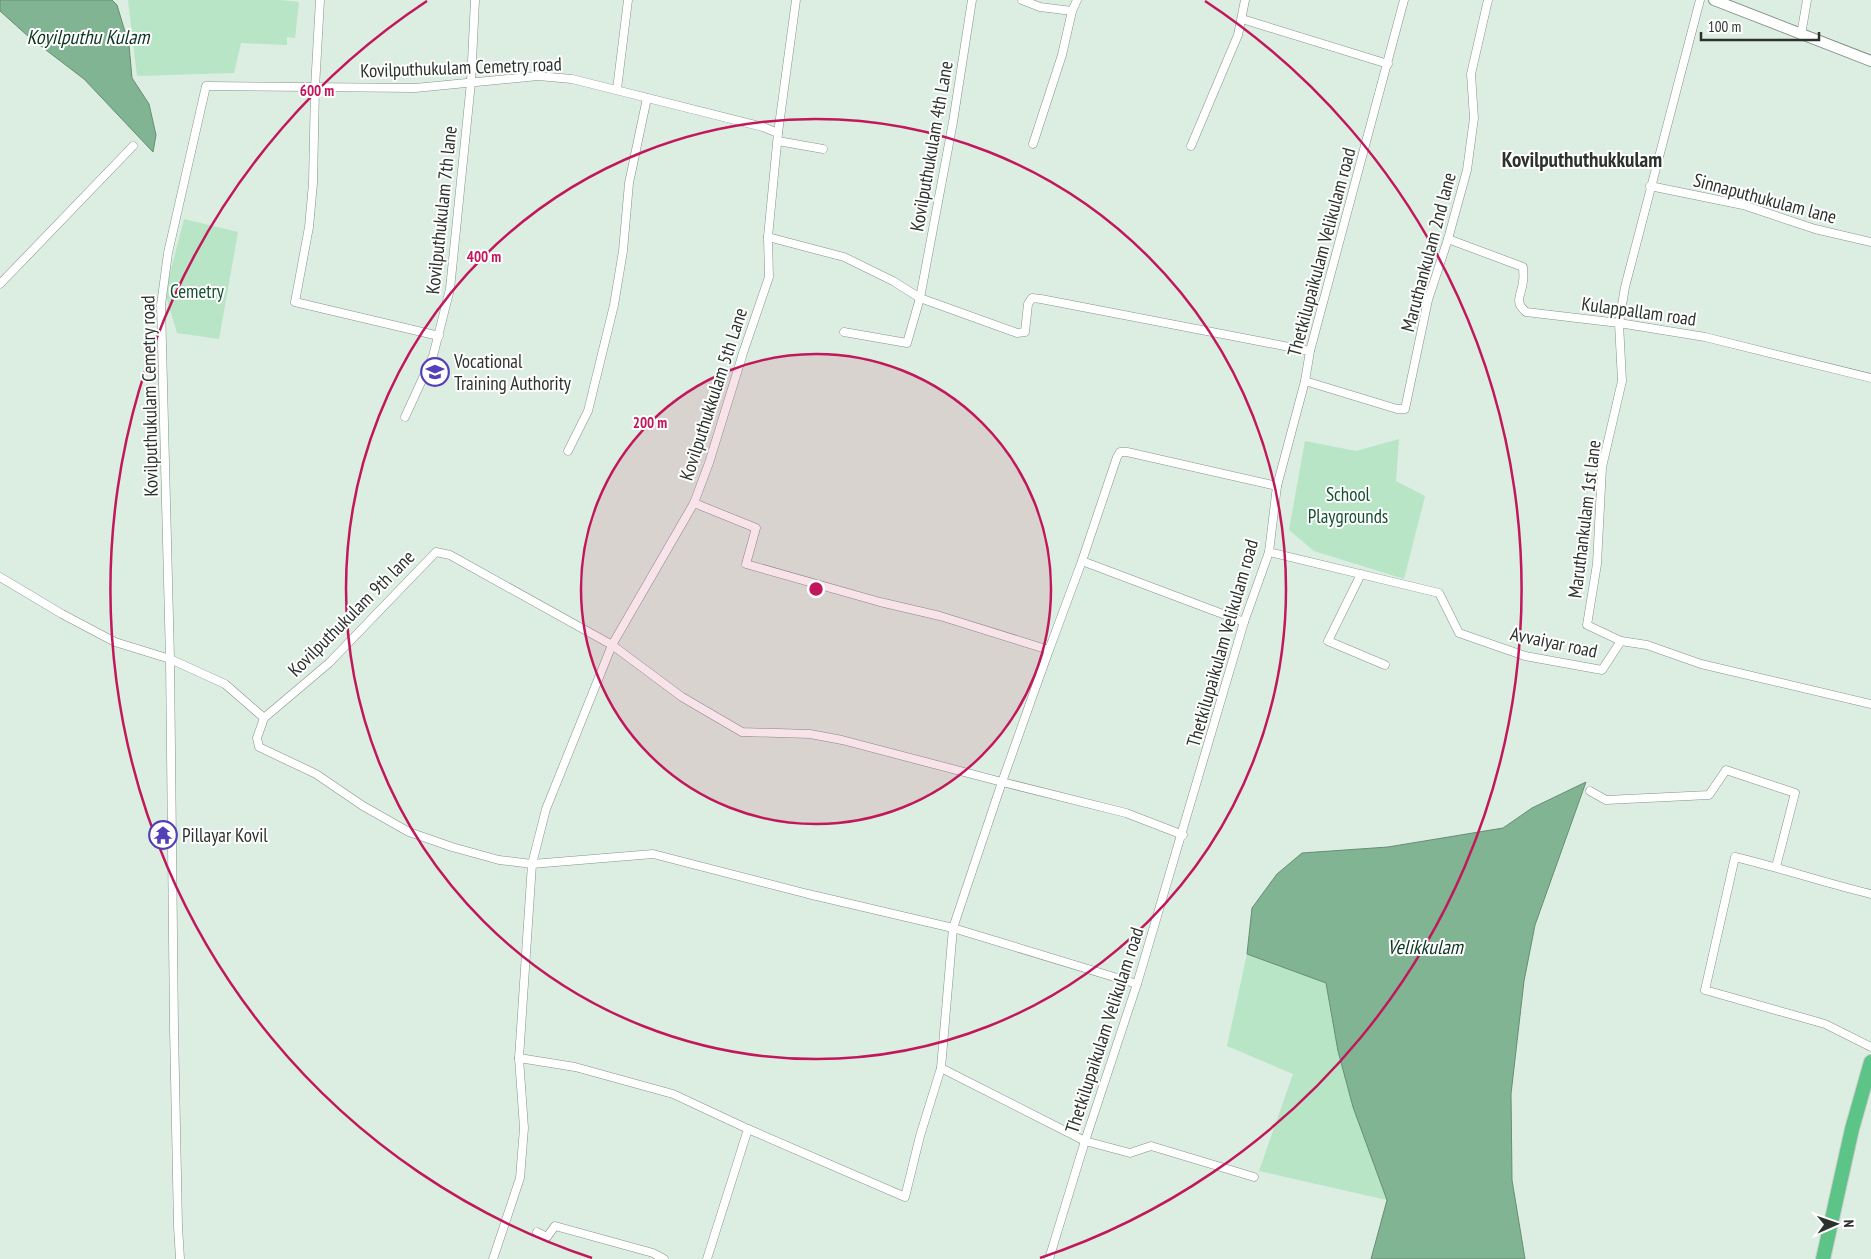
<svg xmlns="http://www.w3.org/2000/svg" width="1871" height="1259" viewBox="0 0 1871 1259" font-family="'PT Sans Narrow',sans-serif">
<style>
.green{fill:#b7e5c5}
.water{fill:#81b492;stroke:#688d74}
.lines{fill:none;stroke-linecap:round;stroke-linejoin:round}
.street-casing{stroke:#859489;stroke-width:9}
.secondary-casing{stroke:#859489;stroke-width:12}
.highway-casing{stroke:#cccecd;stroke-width:16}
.street{stroke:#fff;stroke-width:8}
.secondary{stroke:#fff;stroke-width:10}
.highway{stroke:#5cc486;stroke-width:14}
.ring{fill:none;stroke:#c2185b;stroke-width:2.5}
.labels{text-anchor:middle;stroke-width:4;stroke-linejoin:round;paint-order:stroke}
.street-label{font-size:19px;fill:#2c332e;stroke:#fff}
.park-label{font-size:19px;fill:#145130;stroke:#fff}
.poi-label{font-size:19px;fill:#2c332e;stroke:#fff;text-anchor:start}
.water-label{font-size:20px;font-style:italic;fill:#0e3821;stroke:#fff}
.quarter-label{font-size:21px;font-weight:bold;fill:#2c332e;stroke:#fff}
.centre{fill:#c2185b;stroke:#fff;stroke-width:2.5}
.ring-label{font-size:15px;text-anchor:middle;font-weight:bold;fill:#c2185b;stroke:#fff;stroke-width:4;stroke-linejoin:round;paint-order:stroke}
</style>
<rect width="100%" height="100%" fill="#dcede1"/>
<g class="green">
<polygon points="128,0 280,0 299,2 295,38 287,37 287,45 241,43 234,73 137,76"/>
<polygon points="184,219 238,232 219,339 177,333 165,293"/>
<polygon points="1399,439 1396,481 1425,496 1404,579 1314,551 1289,530 1305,441 1356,451"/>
<polygon points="1247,954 1326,983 1338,1051 1353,1107 1387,1200 1259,1171 1293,1074 1227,1046"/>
</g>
<g class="water">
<polygon points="0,0 112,0 117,5 129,45 132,78 149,104 156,135 153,152 84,79 29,37 0,11"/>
<polygon points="1586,782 1535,925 1524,981 1511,1094 1512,1180 1525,1259 1371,1259 1387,1200 1353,1107 1338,1051 1326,983 1247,954 1252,908 1277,874 1302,853 1388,847 1503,828 1532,808"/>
</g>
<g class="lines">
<defs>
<g id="street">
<polyline points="320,0 315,88 313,183 309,227 295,302 439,336"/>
<polyline points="796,0 778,133 768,237 769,277 744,350 709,463 694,503 756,528 746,564 880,602 940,616 1049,650 1082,561 1244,622"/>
<polyline points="1022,0 1040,7 1072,11"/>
<polyline points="1242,19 1388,64"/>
<polyline points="1801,35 1807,0"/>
<polyline points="617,89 628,0"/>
<polyline points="778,141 823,149"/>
<polyline points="1033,144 1062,55 1072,11 1077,0"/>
<polyline points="1191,146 1238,35 1245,0"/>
<polyline points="1650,186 1743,205 1815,229 1871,242"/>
<polyline points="768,237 844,257 893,281 920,298 1017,333 1025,332 1028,304 1032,298 1041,299 1310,351"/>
<path d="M1448,239l75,28c0,5 1,9 0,14 -1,14 -10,20 3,31l93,11 86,14 166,41"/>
<polyline points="0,284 133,146"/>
<polyline points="844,332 907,343 920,298 953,122 972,0"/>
<polyline points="1305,381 1397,409 1405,409 1428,300 1448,239 1467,170 1474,118 1471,74 1488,0"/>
<polyline points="405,417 433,356 450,289 471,82 475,0"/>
<polyline points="568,451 588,411 614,305 623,251 629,183 647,98"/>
<polyline points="1269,552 1439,593 1459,633 1525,656 1602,670 1621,641 1647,645 1701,664 1871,704"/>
<polyline points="1082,561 1117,457 1120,452 1127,452 1277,486"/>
<polyline points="1361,574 1328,641 1385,665"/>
<polyline points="0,577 62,614 115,642 170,659 225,684 264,718 329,663 436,552 450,555 612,645 694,503"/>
<polyline points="1621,641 1587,625 1597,564 1602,467 1622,381 1619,323 1625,287 1700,0"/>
<polyline points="1049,650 1002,782 953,928 941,1068 1085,1141 1130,1153 1151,1146 1254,1177"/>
<polyline points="264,718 257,738 259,747 316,774 363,806 409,832 452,847 499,860 532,864 653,854 808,894 953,928 1137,984"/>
<polyline points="1590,791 1606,800 1709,795 1726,770 1795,793 1776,867"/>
<path d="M1871,894c-46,-11 -90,-26 -136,-37l-30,133 120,34 46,23"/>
<polyline points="519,1058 575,1067 673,1094 748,1129 905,1197 920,1136 941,1068"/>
<polyline points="537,1232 547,1237 555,1226 653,1253 664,1259"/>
<polyline points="180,1259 178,1226 174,1028 170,659 161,305 168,253 206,86 415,88 538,76 572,79 763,127 778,133"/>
<polyline points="493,1259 520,1178 524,1128 519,1058 532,864 546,809 612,645 682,697 742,732 810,734 842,740 1002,782 1126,813 1183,835"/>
<polyline points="707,1259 748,1129"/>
<polyline points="1049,1259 1085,1141 1137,984 1244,622 1269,552 1277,486 1305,381 1310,351 1404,0"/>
</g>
<polyline id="secondary" points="1714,0 1871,61"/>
<polyline id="highway" points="1823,1259 1852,1129 1871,1062"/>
</defs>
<use href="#street" class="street-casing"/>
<use href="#secondary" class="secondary-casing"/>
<use href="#highway" class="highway-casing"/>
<use href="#street" class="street"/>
<use href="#secondary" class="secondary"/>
<use href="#highway" class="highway"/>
</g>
<circle cx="816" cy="589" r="235" fill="#c2185b" fill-opacity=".12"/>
<g class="ring">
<circle cx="816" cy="589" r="235"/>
<circle cx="816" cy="589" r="470"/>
<path d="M592 1258A705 705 0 0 1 427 1M1205 1A705 705 0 0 1 1040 1258"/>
</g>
<defs>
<symbol id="university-ring" viewBox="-11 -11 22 22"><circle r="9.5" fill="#fff" stroke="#5340b8" stroke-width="1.5"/><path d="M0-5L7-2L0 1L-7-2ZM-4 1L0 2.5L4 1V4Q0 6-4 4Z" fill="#5340b8"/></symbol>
<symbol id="temple-ring" viewBox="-11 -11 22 22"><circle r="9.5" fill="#fff" stroke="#5340b8" stroke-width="1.5"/><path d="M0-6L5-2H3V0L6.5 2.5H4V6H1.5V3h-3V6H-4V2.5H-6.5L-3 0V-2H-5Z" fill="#5340b8"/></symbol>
</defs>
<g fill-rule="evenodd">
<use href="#university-ring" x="419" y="356" width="32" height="32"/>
<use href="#temple-ring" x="147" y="819" width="32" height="32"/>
</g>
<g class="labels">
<g class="street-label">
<text transform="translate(461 67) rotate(-2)" y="7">Kovilputhukulam Cemetry road</text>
<text transform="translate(931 146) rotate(-80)" y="7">Kovilputhukulam 4th Lane</text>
<text transform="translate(1765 198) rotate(15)" y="7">Sinnaputhukulam lane</text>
<text transform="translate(441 210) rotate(-84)" y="7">Kovilputhukulam 7th lane</text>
<text transform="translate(1321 252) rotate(-75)" y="7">Thetkilupaikulam Velikulam road</text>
<text transform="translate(1428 252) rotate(-75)" y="7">Maruthankulam 2nd lane</text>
<text transform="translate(1639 311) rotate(8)" y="7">Kulappallam road</text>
<text transform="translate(713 394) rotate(-72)" y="7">Kovilputhukkulam 5th Lane</text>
<text transform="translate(149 396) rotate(-91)" y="7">Kovilputhukulam Cemetry road</text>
<text transform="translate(1584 519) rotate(-83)" y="7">Maruthankulam 1st lane</text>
<text transform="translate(351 613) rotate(-45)" y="7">Kovilputhukulam 9th lane</text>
<text transform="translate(1554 642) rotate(12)" y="7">Avvaiyar road</text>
<text transform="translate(1222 643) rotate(-74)" y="7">Thetkilupaikulam Velikulam road</text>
<text transform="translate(1104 1030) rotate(-72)" y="7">Thetkilupaikulam Velikulam road</text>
</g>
<g class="park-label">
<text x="197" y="298">Cemetry</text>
<text x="1348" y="501">School<tspan x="1348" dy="22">Playgrounds</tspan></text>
</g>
<g class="poi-label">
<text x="454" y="368">Vocational<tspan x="454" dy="22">Training Authority</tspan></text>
<text x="182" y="842">Pillayar Kovil</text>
</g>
<g class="water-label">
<text x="88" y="44">Koyilputhu Kulam</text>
<text x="1425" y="954">Velikkulam</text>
</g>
<g class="quarter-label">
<text x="1582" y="167">Kovilputhuthukkulam</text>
</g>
</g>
<circle cx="816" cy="589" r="8" class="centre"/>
<g class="ring-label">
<text x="317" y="96">600 m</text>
<text x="484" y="262">400 m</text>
<text x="650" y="428">200 m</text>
</g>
<g transform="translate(1836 1224) rotate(88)" stroke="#ffffff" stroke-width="4" paint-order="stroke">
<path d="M0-4L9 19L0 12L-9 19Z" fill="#2c332e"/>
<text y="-8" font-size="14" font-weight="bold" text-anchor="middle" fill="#2c332e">N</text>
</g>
<path d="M1701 32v8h118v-8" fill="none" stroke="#2c332e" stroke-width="2.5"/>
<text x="1708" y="32" font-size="15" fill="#2c332e" stroke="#ffffff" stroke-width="4" paint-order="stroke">100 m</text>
</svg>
